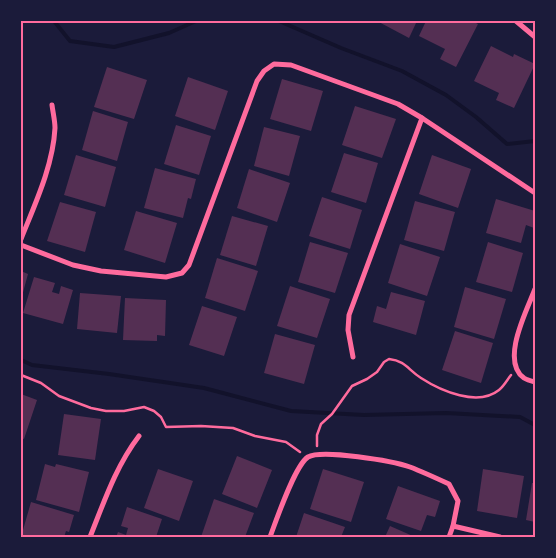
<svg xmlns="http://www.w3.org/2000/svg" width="556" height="558" viewBox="0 0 556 558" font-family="'Sofia Sans Condensed',sans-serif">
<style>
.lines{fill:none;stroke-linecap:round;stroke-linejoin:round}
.stream{stroke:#12122b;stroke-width:4}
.building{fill:#542f53}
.path{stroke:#ff6b9d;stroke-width:2.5}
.minor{stroke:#ff6b9d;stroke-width:5}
.neatline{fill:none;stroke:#ff6b9d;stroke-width:2}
</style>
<rect width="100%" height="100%" fill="#1b1b3a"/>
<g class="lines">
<g class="stream">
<polyline points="54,21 70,41 114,47 169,33 196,21"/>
<polyline points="279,21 341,48 402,71 446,95 476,117 507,144 535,141"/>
<polyline points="21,360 32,365 109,374 204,388 291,411 364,415 446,413 520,417 535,425"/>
</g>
</g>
<g class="building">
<polygon points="377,21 417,21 409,38"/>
<polygon points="426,21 472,21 478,24 456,67 440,59 445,49 419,36"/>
<polygon points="491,46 513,57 514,54 535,64 514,108 496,100 499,93 474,81"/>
<polygon points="107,67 147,80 134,119 94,107"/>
<polygon points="188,77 228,91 215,130 175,116"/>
<polygon points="282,79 323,91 311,131 270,119"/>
<polygon points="355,106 396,119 382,158 342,145"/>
<polygon points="93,111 128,122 117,161 82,150"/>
<polygon points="176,125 211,136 199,175 164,164"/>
<polygon points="264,127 300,136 289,176 254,166"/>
<polygon points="344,153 378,163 366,203 331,192"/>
<polygon points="76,155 116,167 105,207 64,195"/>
<polygon points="432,155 471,169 458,208 419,194"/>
<polygon points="155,168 196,179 191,199 188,198 183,218 144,208"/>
<polygon points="249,169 290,183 277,222 237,208"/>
<polygon points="322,197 362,210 350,249 309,236"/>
<polygon points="496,199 535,211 534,228 526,225 521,243 486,233"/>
<polygon points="415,201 455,212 444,251 404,240"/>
<polygon points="60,202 96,212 85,252 47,241"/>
<polygon points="136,211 177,223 165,263 124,250"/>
<polygon points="232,216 268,226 256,266 220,255"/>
<polygon points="310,242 348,253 335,293 298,282"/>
<polygon points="488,242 523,253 512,292 476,282"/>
<polygon points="400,244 440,257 427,296 388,283"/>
<polygon points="217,258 258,271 245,311 205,298"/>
<polygon points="21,271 28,274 22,296 21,296"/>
<polygon points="34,277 55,283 52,292 59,294 61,286 73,290 63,324 23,313"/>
<polygon points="290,286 330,299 317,338 277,326"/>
<polygon points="465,287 506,299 494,339 454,327"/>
<polygon points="391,292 425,301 416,335 373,322 377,306 386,309"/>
<polygon points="80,293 121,296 117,333 77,329"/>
<polygon points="125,298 166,300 165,336 157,335 157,341 123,340"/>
<polygon points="202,306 237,317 224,356 189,345"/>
<polygon points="455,331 493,343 481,383 442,370"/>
<polygon points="275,334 315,345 304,384 264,373"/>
<polygon points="21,394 37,400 24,439 21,438"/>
<polygon points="64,414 101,419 95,460 58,455"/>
<polygon points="237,456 272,470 257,508 222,494"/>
<polygon points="45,464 55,467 56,464 89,472 79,512 36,500"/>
<polygon points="158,469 193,481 179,521 144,508"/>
<polygon points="323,469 364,482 351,522 310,509"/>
<polygon points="483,469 524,476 517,518 477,511"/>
<polygon points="532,483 535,483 535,522 526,520"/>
<polygon points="398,486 440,501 435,517 427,515 421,531 386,519"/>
<polygon points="214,499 254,513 245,537 201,537"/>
<polygon points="31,502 74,515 69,532 66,531 64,537 21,537"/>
<polygon points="127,507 162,519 156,537 116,537 118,532 126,535 128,528 121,526"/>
<polygon points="304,513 345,527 341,537 296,537"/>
<polygon points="390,526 415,537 385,537"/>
</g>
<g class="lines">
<g class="path">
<polyline points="21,375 41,383 59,396 91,408 106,411 124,411 144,407 154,411 161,417 166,427 201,426 233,428 255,436 286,442 300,452"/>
<path d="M317,446v-11l4,-11 11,-10 20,-28 15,-7 10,-7 7,-10 5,-3c17,2 19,11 32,19 20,13 57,29 78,12 5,-4 8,-10 12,-15"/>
</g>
<g class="minor">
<polyline points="516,21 535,37"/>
<path d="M21,239c14,-35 32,-73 34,-111 0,-7 -2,-15 -3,-23"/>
<polyline points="21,245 73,265 101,271 166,277 182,273 189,265 257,81 264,71 274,64 291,65 398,104 422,118 535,193"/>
<path d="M535,289c-8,21 -35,72 -11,89 3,2 7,3 11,4"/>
<polyline points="353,357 348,330 349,315 422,118"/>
<polyline points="453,526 500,537"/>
<path d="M90,537c14,-35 26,-71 49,-101"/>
<path d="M270,537c6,-16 25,-72 38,-80 14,-8 85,4 102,10 13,5 26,11 39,17l9,17 -5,25 -4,11"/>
</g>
</g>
<rect width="556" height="558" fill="none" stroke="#1b1b3a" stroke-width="45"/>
<rect x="22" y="22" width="512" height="514" class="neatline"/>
</svg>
